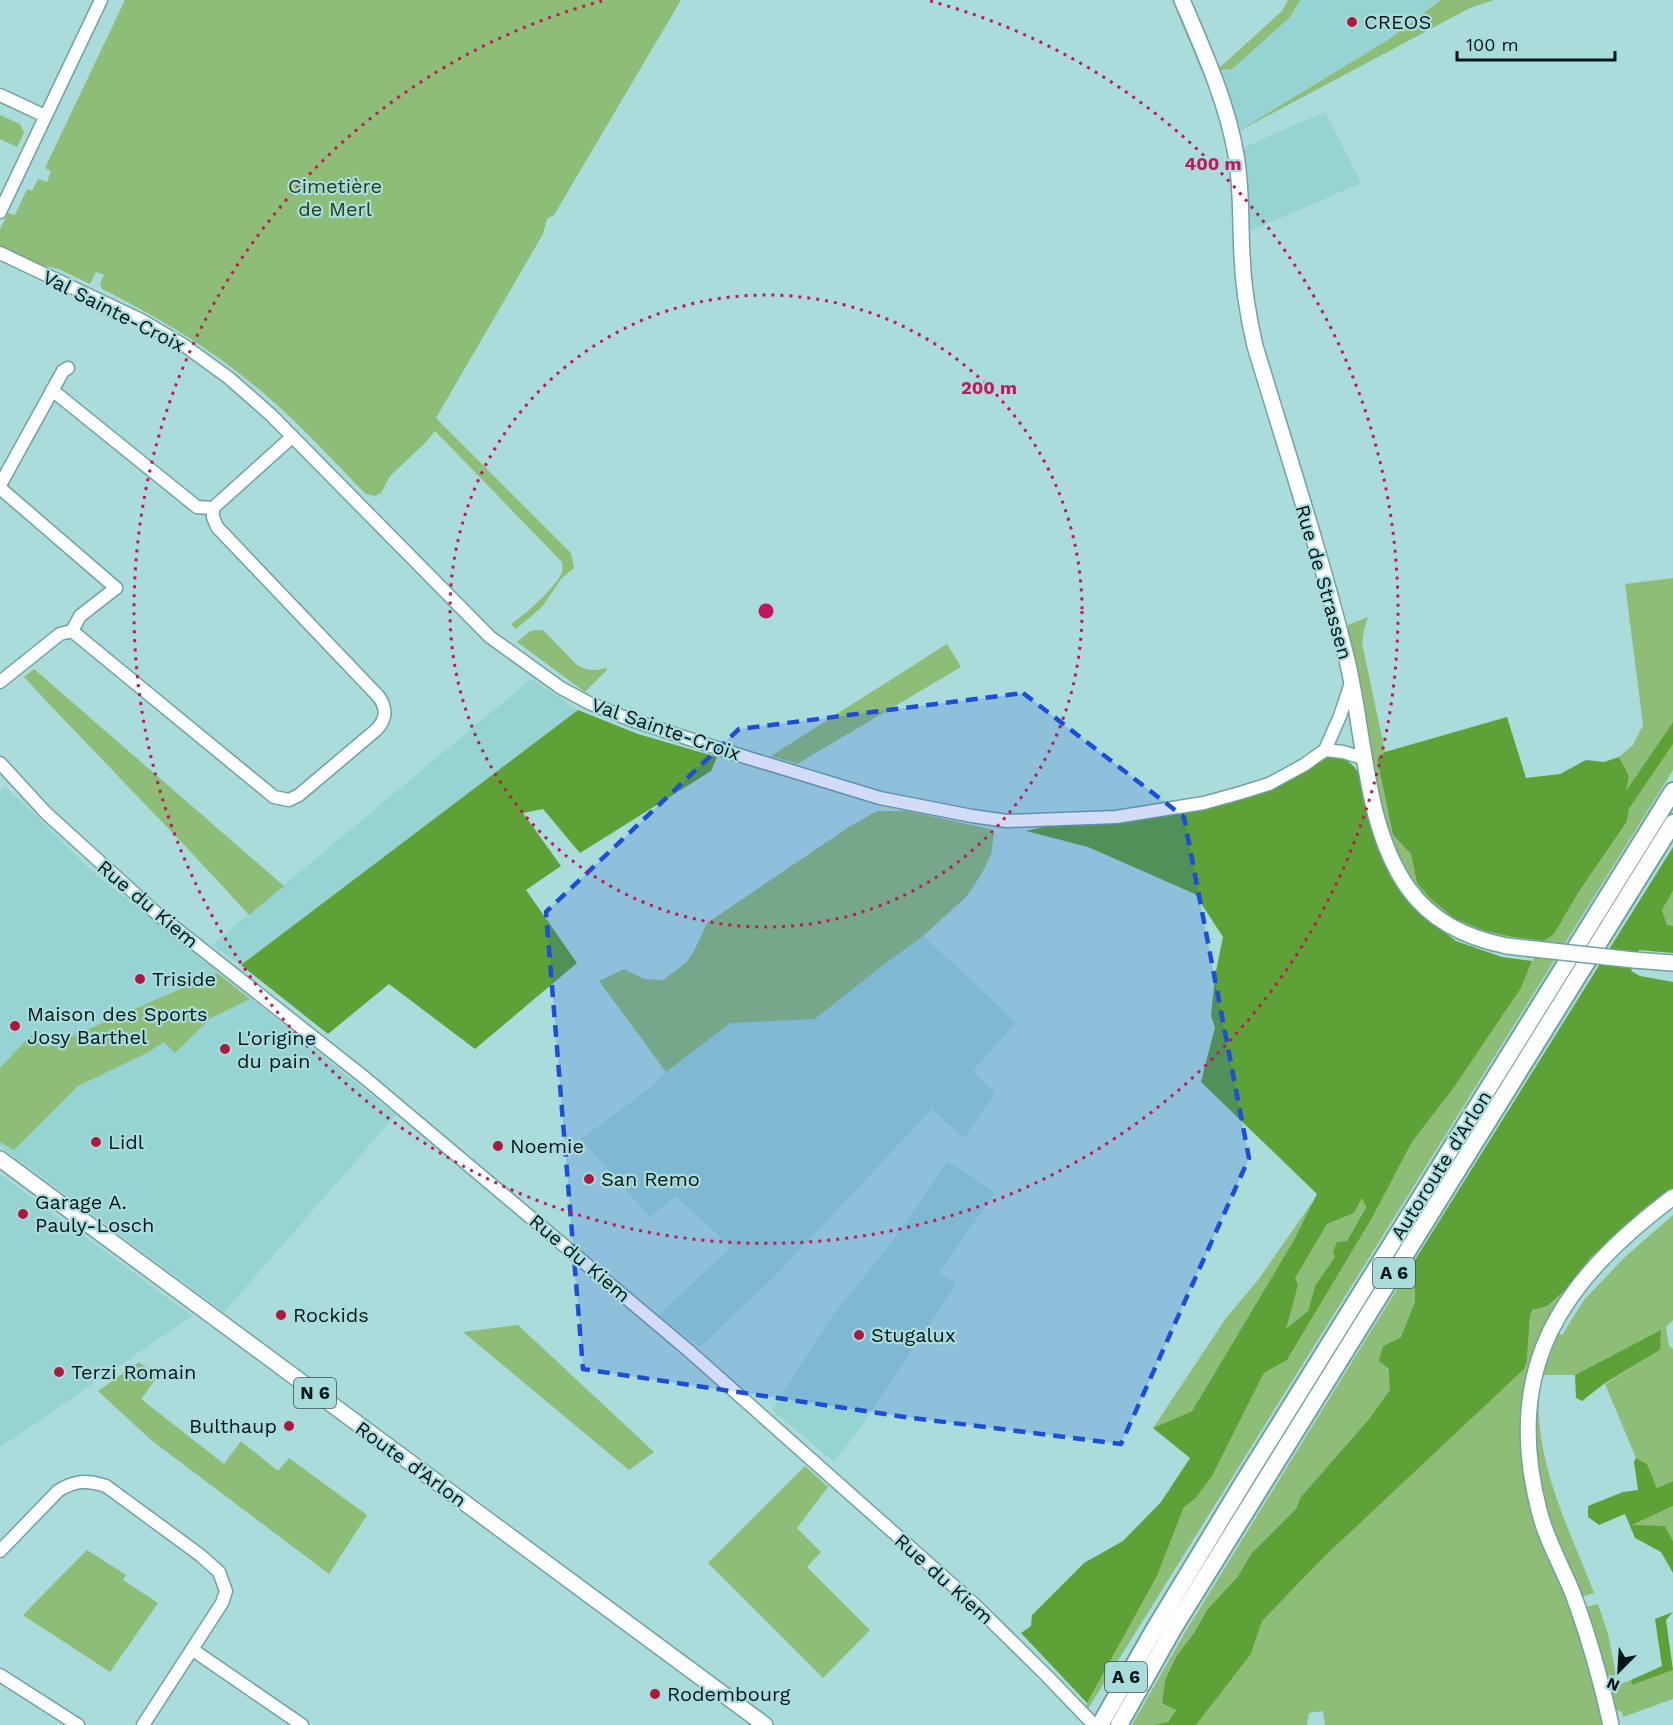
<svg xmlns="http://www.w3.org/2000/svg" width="1673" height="1725" viewBox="0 0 1673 1725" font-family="'Work Sans',sans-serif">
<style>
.built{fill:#96d3d3}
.green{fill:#8ebd77}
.forest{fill:#5ea136;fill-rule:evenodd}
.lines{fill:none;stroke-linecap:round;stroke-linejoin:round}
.minor-casing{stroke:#71a1a1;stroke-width:15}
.major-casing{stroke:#71a1a1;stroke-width:18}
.highway-casing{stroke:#71a1a1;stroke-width:20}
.minor{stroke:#fff;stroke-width:12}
.major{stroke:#fff;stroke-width:15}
.highway{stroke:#fff;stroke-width:16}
.major-bridge-casing{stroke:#71a1a1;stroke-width:18;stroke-linecap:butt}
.major-bridge{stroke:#fff;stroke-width:15}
.marked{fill:#1d4ed8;fill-opacity:0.2;stroke:#1d4ed8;stroke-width:4.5;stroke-dasharray:12 8;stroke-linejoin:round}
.ring{fill:none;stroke:#c2185b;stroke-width:3;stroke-dasharray:3 6}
.poi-dot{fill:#ad183b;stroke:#aadcdc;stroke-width:2}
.labels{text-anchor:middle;stroke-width:4.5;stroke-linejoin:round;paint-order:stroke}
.shield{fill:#aadcdc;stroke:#365152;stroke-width:1.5}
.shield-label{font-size:18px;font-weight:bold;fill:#041617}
.poi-label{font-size:20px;fill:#041617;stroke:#aadcdc;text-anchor:start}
.park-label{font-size:20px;fill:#233e14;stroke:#aadcdc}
.street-label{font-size:20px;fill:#041617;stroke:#aadcdc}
.centre{fill:#c2185b;stroke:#aadcdc;stroke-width:3}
.ring-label{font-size:18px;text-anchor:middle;font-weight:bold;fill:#c2185b;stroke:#aadcdc;stroke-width:4.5;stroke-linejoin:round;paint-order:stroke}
</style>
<rect width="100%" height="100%" fill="#aadcdc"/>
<g class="built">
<polygon points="1300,0 1441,0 1391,38 1237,132 1217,70 1289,18"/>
<polygon points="1325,112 1361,183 1248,232 1249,205 1242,148"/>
<polygon points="531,679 578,710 241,965 212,945"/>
<polygon points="5,786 93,872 396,1115 224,1312 0,1146 0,791"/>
<polygon points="923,936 1016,1022 973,1071 995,1093 964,1138 932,1109 774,1277 700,1347 658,1315 733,1246 722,1239 676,1196 650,1217 581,1139 654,1085 666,1072 730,1023 815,1019 878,969"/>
<polygon points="948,1161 995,1193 939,1272 956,1284 860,1428 834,1462 772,1410 832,1316 892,1242"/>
<polygon points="0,1174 192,1316 1,1447 0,1446"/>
</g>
<g class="green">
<path d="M125,0h556l-127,215 -7,4 -4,15 -107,184 135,135 3,15 -13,11 -19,28 -26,22 -5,-5c13,-8 47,-39 51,-52 1,-4 0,-6 0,-10l-127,-131 -8,10 -37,35 -9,17 -6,3 -9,-2c-32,-32 -63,-67 -98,-97 -50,-44 -106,-78 -166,-108l-2,-5 4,-9 -8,-3 -6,12 -31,-15 -28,-6 -31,-16v-18l8,-16 7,2 12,-26 5,2 6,-12 9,3 4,-11 -6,-3z"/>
<polygon points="1172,0 1189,0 1217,70 1282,11 1288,0 1300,0 1290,17 1232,69 1217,70 1237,132 1391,38 1441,0 1494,0 1470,8 1237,132 1225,136 1208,86"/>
<polygon points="0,115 20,124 24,133 17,147 0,139"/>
<polygon points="1673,578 1673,722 1625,793 1629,776 1619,757 1633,745 1643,725 1625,584"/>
<path d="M1368,617l-4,13 -2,13 23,109 -8,7 16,76 18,19 6,29 66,47 29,7c-10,-1 -22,-1 -32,-4 -7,-2 -14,-7 -20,-10 -70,-36 -78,-111 -91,-180 -6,-38 -14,-75 -23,-112l2,-6z"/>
<path d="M537,630h6l34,35c10,6 18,6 29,3l1,2 -22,22 -68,-50 13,-11z"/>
<polygon points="947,644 961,667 797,764 771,756"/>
<path d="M34,669l250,217 -35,29c-73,-81 -151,-158 -225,-238z"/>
<polygon points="1673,744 1673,770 1081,1720 1087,1703 1157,1576 1184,1507 1196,1498 1212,1476 1264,1373 1287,1360 1372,1218 1412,1142 1455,1086 1521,988 1532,961 1544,941 1554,934 1578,893 1627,823 1629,809"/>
<polygon points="877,811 907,811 990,829 994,834 991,855 981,875 966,897 923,936 878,969 815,1019 730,1023 666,1072 599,981 624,969 644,979 663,980 686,963 694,951 707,923 849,827"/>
<polygon points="1673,891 1673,926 1667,926 1662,910"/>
<polygon points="217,973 250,999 211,1018 175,1053 164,1042 147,1053 78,1086 14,1150 0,1142 0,1068 31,1035 48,1047"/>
<polygon points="1318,1194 1294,1240 1192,1411 1153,1428 1226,1318 1258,1280"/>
<polygon points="1362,1198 1366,1206 1347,1241 1315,1286 1308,1311 1285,1330 1298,1285 1294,1278 1327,1224 1354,1213"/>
<polygon points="1673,1215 1673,1320 1666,1327 1669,1346 1673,1349 1673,1481 1657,1488 1647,1464 1636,1458 1605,1384 1660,1350 1660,1331 1575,1375 1543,1375 1558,1333 1562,1335 1584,1300 1625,1257"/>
<polygon points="1415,1260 1415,1300 1401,1337 1383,1346 1391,1390 1369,1419 1300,1498 1296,1509 1251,1554 1238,1576 1207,1610 1194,1633 1177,1655 1165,1680 1162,1703 1176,1709 1168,1722 1152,1725 1132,1725 1184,1634"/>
<polygon points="1565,1290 1548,1318 1534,1353 1522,1412 1524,1469 1574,1612 1603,1725 1325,1725 1323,1711 1309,1713 1307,1725 1196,1725 1251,1654 1262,1621 1328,1553 1527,1360 1530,1315 1534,1310 1549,1306"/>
<polygon points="518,1325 654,1452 629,1470 463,1332"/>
<polygon points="139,1362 158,1376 141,1399 224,1464 241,1441 278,1471 289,1458 367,1515 329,1574 151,1440 98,1391"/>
<path d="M1539,1395c-4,69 31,135 55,198l-13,4 -25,-56 -17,-54 -6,-60z"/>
<polygon points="805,1466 828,1487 797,1528 821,1552 807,1567 870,1630 823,1678 708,1563"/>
<polygon points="1673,1506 1673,1541 1665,1526 1630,1526"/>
<polygon points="87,1550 126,1575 123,1580 158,1603 110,1672 23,1615"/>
<polygon points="1598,1604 1608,1634 1618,1685 1631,1680 1632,1685 1673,1670 1673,1699 1623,1717 1622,1712 1613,1709 1586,1607"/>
</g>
<g class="forest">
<polygon points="578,710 638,734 717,757 711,771 580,853 543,809 523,813 561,866 526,890 577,963 475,1049 389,984 328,1034 241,965"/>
<polygon points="1507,717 1526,778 1560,774 1586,760 1604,762 1619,757 1629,776 1626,791 1673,722 1673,744 1629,809 1627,822 1578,893 1554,934 1544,941 1512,937 1483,930 1454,918 1431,899 1417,883 1411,854 1393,835 1377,759 1385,752"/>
<path d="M1329,757c14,1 21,3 29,15l17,69 16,37 23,31 42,32 46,16 30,4 -11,27 -66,98 -43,56 -40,76 -85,142 -23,13 -52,103 -16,22 -12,9 -27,69 -70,127 -66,-70 10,-7 1,-11 52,-52 39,-22 38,-39 29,-44 -37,-30 39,-17 102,-171 23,-46 -116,-112 14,-55 -4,-11 4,-40 8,-39 -28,-43 -107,-47 -62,-16 17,-4 83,-4 80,-14 77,-25zM1362,1198l4,9 -19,34 -10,1 -4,10 2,5 -20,29 -7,25 -22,18 12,-44 -3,-7 32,-54 27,-11z"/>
<polygon points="1673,847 1673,891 1662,910 1667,925 1673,926 1673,953 1639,950 1631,971 1640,976 1673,982 1673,1189 1591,1257 1565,1290 1548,1306 1533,1310 1530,1315 1527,1360 1524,1369 1328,1553 1262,1621 1251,1654 1196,1725 1152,1725 1168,1722 1176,1710 1162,1703 1165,1680 1177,1655 1194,1633 1207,1610 1238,1576 1251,1554 1296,1509 1300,1498 1369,1419 1390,1390 1388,1368 1379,1361 1383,1346 1401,1337 1415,1301 1415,1260"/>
<polygon points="1661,1330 1660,1350 1605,1383 1582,1401 1576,1398 1575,1375"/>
<polygon points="1636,1458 1647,1464 1657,1488 1673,1481 1673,1506 1632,1525 1665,1526 1673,1541 1673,1573 1661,1552 1635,1538 1625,1514 1599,1525 1588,1517 1588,1506 1623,1492 1638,1490 1634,1462"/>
<polygon points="1673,1612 1666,1620 1673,1670 1632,1685 1631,1680 1662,1666 1655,1619"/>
</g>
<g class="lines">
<defs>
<g id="minor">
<polyline points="0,95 45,116"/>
<polyline points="0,212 101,0"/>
<polyline points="0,253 141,320 185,346 229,378 271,415 490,637 561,688 589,703 631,720 742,756 880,798 972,816 1007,821 1116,817 1204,803 1240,793 1269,784 1304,765 1325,750 1340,716 1351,683"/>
<polyline points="52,390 197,507 213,508"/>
<polyline points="0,485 63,371 68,368"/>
<polyline points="0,488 116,588 80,616 72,631 60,634 0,682"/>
<path d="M72,631l202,166 15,3 10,-5 77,-65c11,-11 11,-21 3,-33l-162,-170 -4,-10v-9l79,-71"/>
<polyline points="1325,750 1343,752 1366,759"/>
<polyline points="0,763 46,813 155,912 365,1078 688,1350 974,1604 1047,1676 1094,1725"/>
<path d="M0,1551l58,-60c17,-11 29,-11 48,-5l94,69 19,17 7,19 -4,12 -79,122"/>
<polyline points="193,1650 302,1725"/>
<polyline points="0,1675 78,1725"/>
</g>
<g id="major">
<path d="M1182,0c21,49 45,102 54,155 6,33 4,67 6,100 1,31 6,61 13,91 31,103 65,206 91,310 19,74 17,168 62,232 24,34 59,50 99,58"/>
<polyline points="1634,960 1673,963"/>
<polyline points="0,1159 765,1725"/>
<path d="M1611,1725c-10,-44 -22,-88 -38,-131 -11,-28 -27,-54 -34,-84 -37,-144 23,-229 134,-313"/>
</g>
<g id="highway">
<polyline points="1100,1725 1154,1630 1243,1483 1673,791"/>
<polyline points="1119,1725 1173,1629 1673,823"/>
</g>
</defs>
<use href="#minor" class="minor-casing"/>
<use href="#major" class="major-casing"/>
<use href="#highway" class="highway-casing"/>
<use href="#minor" class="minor"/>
<use href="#major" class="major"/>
<use href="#highway" class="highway"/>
<defs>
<polyline id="major-bridge" points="1507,946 1634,960"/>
</defs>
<use href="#major-bridge" class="major-bridge-casing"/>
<use href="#major-bridge" class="major-bridge"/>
</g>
<path class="marked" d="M1023,693l161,124 65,341 -128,286 -216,-27 -322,-48 -37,-457 193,-183z"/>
<g class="ring">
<circle cx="766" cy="611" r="316"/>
<path d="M930 1A632 632 0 1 1 602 1"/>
</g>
<g class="poi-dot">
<circle cx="1352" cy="22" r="6"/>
<circle cx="140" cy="979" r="6"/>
<circle cx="15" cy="1026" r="6"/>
<circle cx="225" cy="1049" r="6"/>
<circle cx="96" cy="1142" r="6"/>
<circle cx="498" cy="1146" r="6"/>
<circle cx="589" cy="1179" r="6"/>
<circle cx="23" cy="1214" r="6"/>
<circle cx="281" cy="1315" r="6"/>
<circle cx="859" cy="1335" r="6"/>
<circle cx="59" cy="1372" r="6"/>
<circle cx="289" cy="1426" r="6"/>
<circle cx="655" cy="1694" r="6"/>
</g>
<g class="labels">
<g class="shield">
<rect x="1373" y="1258" width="42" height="30" rx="4.5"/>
<rect x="294" y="1378" width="42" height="30" rx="4.5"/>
<rect x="1105" y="1662" width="42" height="30" rx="4.5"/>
</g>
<g class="shield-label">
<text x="1394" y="1279">A 6</text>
<text x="315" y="1399">N 6</text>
<text x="1126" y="1683">A 6</text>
</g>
<g class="poi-label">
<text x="1364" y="29">CREOS</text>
<text x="152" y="986">Triside</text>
<text x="27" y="1021">Maison des Sports<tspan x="27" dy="23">Josy Barthel</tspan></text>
<text x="237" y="1045">L'origine<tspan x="237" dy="23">du pain</tspan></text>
<text x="108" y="1149">Lidl</text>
<text x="510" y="1153">Noemie</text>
<text x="601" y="1186">San Remo</text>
<text x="35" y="1209">Garage A.<tspan x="35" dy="23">Pauly-Losch</tspan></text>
<text x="293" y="1322">Rockids</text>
<text x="871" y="1342">Stugalux</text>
<text x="71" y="1379">Terzi Romain</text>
<text x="277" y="1433" text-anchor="end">Bulthaup</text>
<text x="667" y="1701">Rodembourg</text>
</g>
<g class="park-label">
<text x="335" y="193">Cimetière<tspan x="335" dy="23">de Merl</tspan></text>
</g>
<g class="street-label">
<text transform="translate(114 311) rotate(27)" y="7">Val Sainte-Croix</text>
<text transform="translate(1324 582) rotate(74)" y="7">Rue de Strassen</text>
<text transform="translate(666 729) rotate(19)" y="7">Val Sainte-Croix</text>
<text transform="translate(148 904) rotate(40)" y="7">Rue du Kiem</text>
<text transform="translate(1441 1165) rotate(-58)" y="7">Autoroute d'Arlon</text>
<text transform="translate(580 1258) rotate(40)" y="7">Rue du Kiem</text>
<text transform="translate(411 1464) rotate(36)" y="7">Route d'Arlon</text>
<text transform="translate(944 1579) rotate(42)" y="7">Rue du Kiem</text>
</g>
</g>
<circle cx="766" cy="611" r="9" class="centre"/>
<g class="ring-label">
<text x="1213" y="170">400 m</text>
<text x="989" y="394">200 m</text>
</g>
<g transform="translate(1619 1671) rotate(204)" stroke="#aadcdc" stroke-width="4.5" paint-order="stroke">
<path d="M0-4.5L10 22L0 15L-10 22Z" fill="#041617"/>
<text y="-9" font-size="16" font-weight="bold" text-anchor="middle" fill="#041617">N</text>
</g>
<path d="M1457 51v9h158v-9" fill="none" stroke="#041617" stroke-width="3"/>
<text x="1466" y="51" font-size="18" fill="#041617" stroke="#aadcdc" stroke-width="4.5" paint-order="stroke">100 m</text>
</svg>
